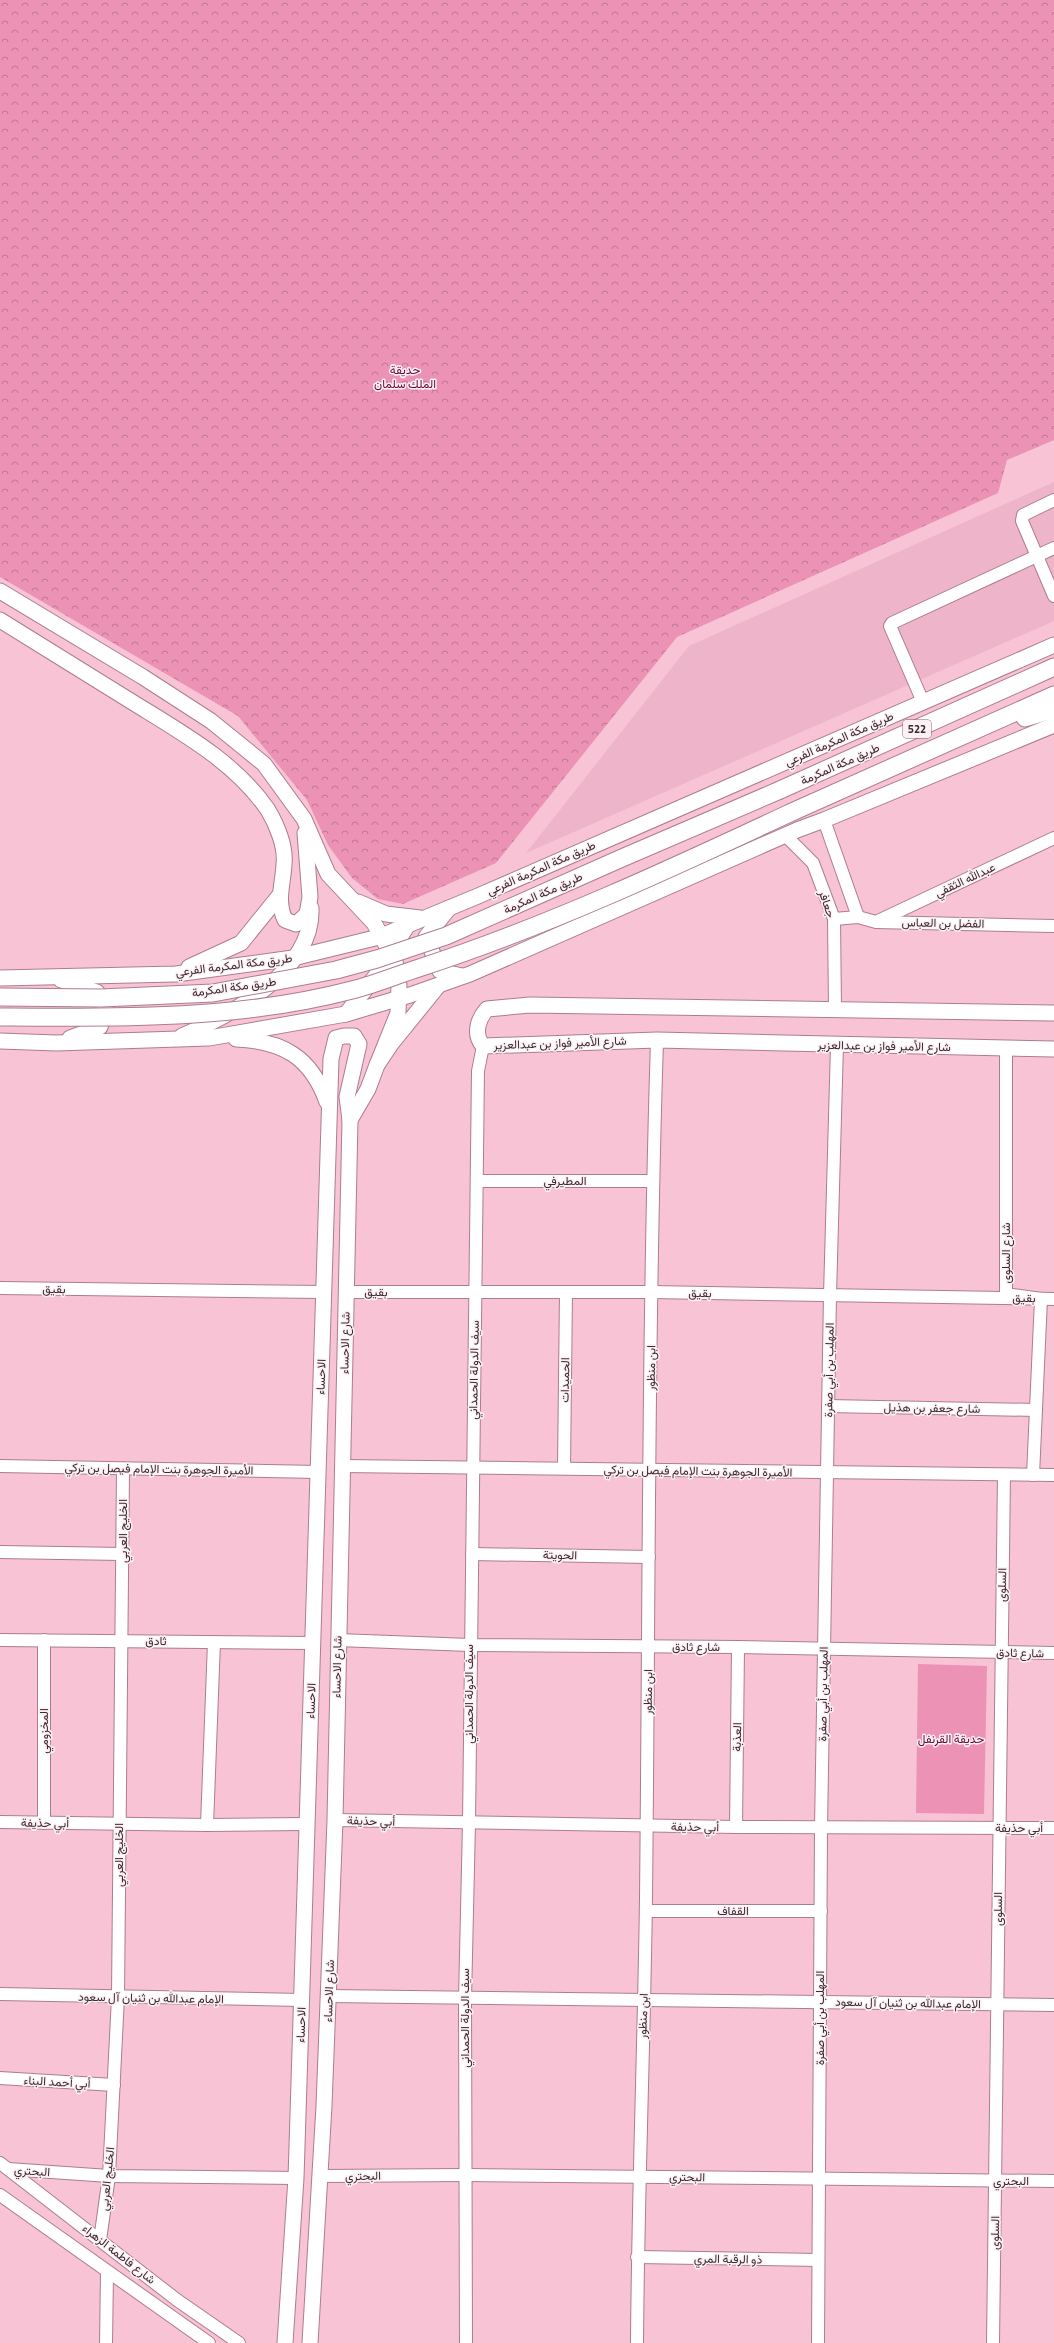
<svg xmlns="http://www.w3.org/2000/svg" width="1054" height="2343" viewBox="0 0 1054 2343" font-family="'Titillium Web',Vazirmatn,sans-serif">
<style>
.built{fill:#eeb4c9}
.green{fill:#ec92b4}
.park{fill:url(#park-crowns)}
.lines{fill:none;stroke-linecap:round;stroke-linejoin:round}
.minor-casing{stroke:#ad7d8e;stroke-width:14}
.major-casing{stroke:#ad7d8e;stroke-width:17}
.highway-casing{stroke:#ad7d8e;stroke-width:19}
.minor{stroke:#fff;stroke-width:12}
.major{stroke:#fff;stroke-width:15}
.highway{stroke:#fff;stroke-width:17}
.highway-bridge-casing{stroke:#ad7d8e;stroke-width:19;stroke-linecap:butt}
.highway-bridge{stroke:#fff;stroke-width:17}
.labels{text-anchor:middle;stroke-width:3;stroke-linejoin:round;paint-order:stroke}
.shield{fill:#fcf1f4;stroke:#76656b;stroke-width:1}
.shield-label{font-size:11px;font-weight:bold;fill:#3d2930}
.park-label{font-size:12px;fill:#630938;stroke:#fcf1f4}
.street-label{font-size:12px;fill:#3d2930;stroke:#fcf1f4}
</style>
<defs>
<pattern id="park-crowns" width="20" height="18" patternUnits="userSpaceOnUse"><rect width="20" height="18" fill="#ec92b4"/><path d="M2 6a3 3 0 1 1 6 0M12 15a3 3 0 1 1 6 0" fill="none" stroke="#c07793"/></pattern>
</defs>
<rect width="100%" height="100%" fill="#f7c3d5"/>
<polygon class="built" points="1054,482 1054,621 526,853 689,646"/>
<polygon class="green" points="918,1664 987,1666 984,1814 916,1813"/>
<polygon class="park" points="0,0 1054,0 1054,440 1007,460 998,493 677,637 496,863 403,904 378,899 352,878 328,845 307,800 238,716 0,577"/>
<g class="lines">
<defs>
<g id="minor">
<polyline points="1054,500 1023,515 1022,521 1054,596"/>
<polyline points="923,702 890,626 892,623 1054,548"/>
<polyline points="824,820 858,917"/>
<polyline points="785,835 813,863 834,919 835,1009"/>
<polyline points="834,919 858,917 876,922 1054,926"/>
<polyline points="878,921 1054,838"/>
<polyline points="1006,1049 1006,1294 1041,1299 1033,1475"/>
<polyline points="477,1181 652,1181"/>
<polyline points="0,1288 323,1292"/>
<polyline points="346,1292 652,1292 1054,1299"/>
<polyline points="828,1406 1036,1410"/>
<polyline points="0,1466 318,1472"/>
<polyline points="342,1466 1054,1475"/>
<polyline points="564,1468 566,1292"/>
<polyline points="0,1552 122,1554"/>
<polyline points="472,1554 649,1557"/>
<polyline points="0,1640 312,1643"/>
<polyline points="338,1640 470,1645 738,1647 1054,1653"/>
<polyline points="335,1820 736,1827 1054,1828"/>
<polyline points="0,1822 207,1825 307,1824"/>
<polyline points="44,1823 44,1640"/>
<polyline points="207,1825 214,1642"/>
<polyline points="736,1827 738,1647"/>
<polyline points="646,1911 821,1911"/>
<polyline points="0,1994 301,2000"/>
<polyline points="329,1996 1054,2005"/>
<polyline points="0,2078 114,2085"/>
<polyline points="0,2163 177,2300 239,2343"/>
<polyline points="8,2169 109,2176 296,2178"/>
<polyline points="320,2176 465,2175 1054,2181"/>
<polyline points="0,2195 209,2343"/>
<polyline points="100,2240 109,2176 118,1997 123,1469"/>
<polyline points="637,2257 818,2260"/>
<polyline points="106,2343 107,2273"/>
<polyline points="466,2343 465,1999 469,1823 478,1071 483,1046"/>
<path d="M637,2343c1,-148 7,-297 9,-445 3,-286 2,-572 11,-858"/>
<polyline points="818,2343 821,1828 830,1295 837,1045"/>
<polyline points="993,2343 1004,1475"/>
</g>
<g id="major">
<polyline points="0,591 143,677 211,721 264,764 304,819 328,874 374,923 395,961 399,985 398,1013 377,1065"/>
<path d="M0,620c43,27 86,53 129,80 48,30 106,61 139,110 9,15 18,37 16,54 -1,21 -8,36 1,56l11,4 11,-10 3,-17 -5,-64"/>
<polyline points="358,902 386,914 420,918"/>
<polyline points="449,908 426,937 440,971 462,976"/>
<polyline points="189,967 241,943 279,896"/>
<polyline points="0,978 176,974 293,958 379,937 478,896 1054,645"/>
<polyline points="61,980 97,992 106,1009 100,1027 70,1038"/>
<path d="M1054,1013l-524,-8 -43,4c-9,10 -14,25 -4,37l174,-6 397,9"/>
<polyline points="346,1014 375,977 409,923"/>
<path d="M182,1036c49,-21 132,-65 129,-128"/>
<path d="M236,1039c47,2 75,18 91,63"/>
<polyline points="0,1041 56,1043 209,1038 346,1014 410,995 470,974 797,830 824,820 1054,725"/>
<polyline points="350,1120 368,1089 377,1065 391,1044 438,986"/>
<polyline points="285,2343 296,2178 331,1059 336,1038 344,1036 354,1036 359,1044 347,1097 350,1120 335,1820 324,2106 310,2343"/>
</g>
<g id="highway">
<polyline points="1025,718 1054,709"/>
<polyline points="780,790 1054,667"/>
<polyline points="792,812 1054,695"/>
</g>
</defs>
<use href="#minor" class="minor-casing"/>
<use href="#major" class="major-casing"/>
<use href="#highway" class="highway-casing"/>
<use href="#minor" class="minor"/>
<use href="#major" class="major"/>
<use href="#highway" class="highway"/>
<defs>
<g id="highway-bridge">
<polyline points="0,997 101,998 213,993 336,970 377,959 446,936 622,858 780,790"/>
<path d="M0,1017c117,1 238,3 352,-27 23,-6 45,-15 67,-22 129,-42 251,-99 373,-156"/>
</g>
</defs>
<use href="#highway-bridge" class="highway-bridge-casing"/>
<use href="#highway-bridge" class="highway-bridge"/>
</g>
<g class="labels">
<rect class="shield" x="903" y="720" width="28" height="18" rx="3"/>
<g class="shield-label">
<text x="917" y="733">522</text>
</g>
<g class="park-label">
<text x="405" y="374">حديقة<tspan x="405" dy="14">الملك سلمان</tspan></text>
<text x="951" y="1743">حديقة القرنفل</text>
</g>
<g class="street-label">
<text transform="translate(839 739) rotate(-24)" y="4">طريق مكة المكرمة الفرعي</text>
<text transform="translate(840 764) rotate(-24)" y="4">طريق مكة المكرمة</text>
<text transform="translate(541 868) rotate(-24)" y="4">طريق مكة المكرمة الفرعي</text>
<text transform="translate(965 880) rotate(-25)" y="4">عبدالله الثقفي</text>
<text transform="translate(543 893) rotate(-24)" y="4">طريق مكة المكرمة</text>
<text transform="translate(827 904) rotate(71)" y="4">جعافر</text>
<text transform="translate(943 923) rotate(1)" y="4">الفضل بن العباس</text>
<text transform="translate(234 965) rotate(-7)" y="4">طريق مكة المكرمة الفرعي</text>
<text transform="translate(234 987) rotate(-8)" y="4">طريق مكة المكرمة</text>
<text transform="translate(560 1043) rotate(-2)" y="4">شارع الأمير فواز بن عبدالعزير</text>
<text transform="translate(884 1046) rotate(1)" y="4">شارع الأمير فواز بن عبدالعزير</text>
<text x="565" y="1185">المطيرفي</text>
<text transform="translate(1006 1253) rotate(-90)" y="4">شارع السلوى</text>
<text transform="translate(54 1289) rotate(1)" y="4">بقيق</text>
<text transform="translate(376 1292) rotate(1)" y="4">بقيق</text>
<text transform="translate(700 1293) rotate(1)" y="4">بقيق</text>
<text transform="translate(1024 1298) rotate(1)" y="4">بقيق</text>
<text transform="translate(345 1343) rotate(-89)" y="4">شارع الاحساء</text>
<text transform="translate(651 1368) rotate(-89)" y="4">ابن منظور</text>
<text transform="translate(474 1370) rotate(-89)" y="4">سيف الدولة الحمداني</text>
<text transform="translate(829 1370) rotate(-89)" y="4">المهلب بن أبي صفرة</text>
<text transform="translate(321 1377) rotate(-88)" y="4">الاحساء</text>
<text transform="translate(565 1380) rotate(-89)" y="4">الحميدات</text>
<text transform="translate(932 1408) rotate(1)" y="4">شارع جعفر بن هذيل</text>
<text transform="translate(159 1469) rotate(1)" y="4">الأميرة الجوهرة بنت الإمام فيصل بن تركي</text>
<text transform="translate(698 1471) rotate(1)" y="4">الأميرة الجوهرة بنت الإمام فيصل بن تركي</text>
<text transform="translate(123 1531) rotate(-90)" y="4">الخليج العربي</text>
<text transform="translate(560 1555) rotate(1)" y="4">الحويتة</text>
<text transform="translate(1002 1585) rotate(-89)" y="4">السلوى</text>
<text transform="translate(156 1641) rotate(1)" y="4">ثادق</text>
<text x="696" y="1651">شارع ثادق</text>
<text transform="translate(1020 1653) rotate(1)" y="4">شارع ثادق</text>
<text transform="translate(337 1667) rotate(-89)" y="4">شارع الاحساء</text>
<text transform="translate(648 1692) rotate(-89)" y="4">ابن منظور</text>
<text transform="translate(469 1694) rotate(-90)" y="4">سيف الدولة الحمداني</text>
<text transform="translate(823 1694) rotate(-89)" y="4">المهلب بن أبي صفرة</text>
<text transform="translate(311 1701) rotate(-88)" y="4">الاحساء</text>
<text transform="translate(44 1731) rotate(-90)" y="4">المخزومي</text>
<text transform="translate(737 1737) rotate(-89)" y="4">العذبة</text>
<text transform="translate(371 1821) rotate(2)" y="4">أبي حذيفة</text>
<text transform="translate(45 1823) rotate(1)" y="4">أبي حذيفة</text>
<text transform="translate(695 1827) rotate(1)" y="4">أبي حذيفة</text>
<text x="1019" y="1832">أبي حذيفة</text>
<text transform="translate(119 1855) rotate(-90)" y="4">الخليج العربي</text>
<text transform="translate(998 1909) rotate(-90)" y="4">السلوى</text>
<text x="733" y="1915">القفاف</text>
<text transform="translate(329 1991) rotate(-88)" y="4">شارع الاحساء</text>
<text transform="translate(151 1998) rotate(1)" y="4">الإمام عبدالله بن ثنيان آل سعود</text>
<text transform="translate(908 2003) rotate(1)" y="4">الإمام عبدالله بن ثنيان آل سعود</text>
<text transform="translate(643 2016) rotate(-88)" y="4">ابن منظور</text>
<text transform="translate(465 2018) rotate(-90)" y="4">سيف الدولة الحمداني</text>
<text transform="translate(820 2018) rotate(-90)" y="4">المهلب بن أبي صفرة</text>
<text transform="translate(301 2025) rotate(-88)" y="4">الاحساء</text>
<text transform="translate(57 2082) rotate(3)" y="4">أبي أحمد البناء</text>
<text transform="translate(32 2171) rotate(4)" y="4">البحتري</text>
<text transform="translate(363 2176) rotate(-1)" y="4">البحتري</text>
<text transform="translate(687 2177) rotate(1)" y="4">البحتري</text>
<text transform="translate(107 2179) rotate(-84)" y="4">الخليج العربي</text>
<text x="1011" y="2185">البحتري</text>
<text transform="translate(995 2233) rotate(-89)" y="4">السلوى</text>
<text transform="translate(119 2254) rotate(38)" y="4">شارع فاطمة الزهراء</text>
<text transform="translate(728 2259) rotate(1)" y="4">ذو الرقبة المري</text>
</g>
</g>
</svg>
